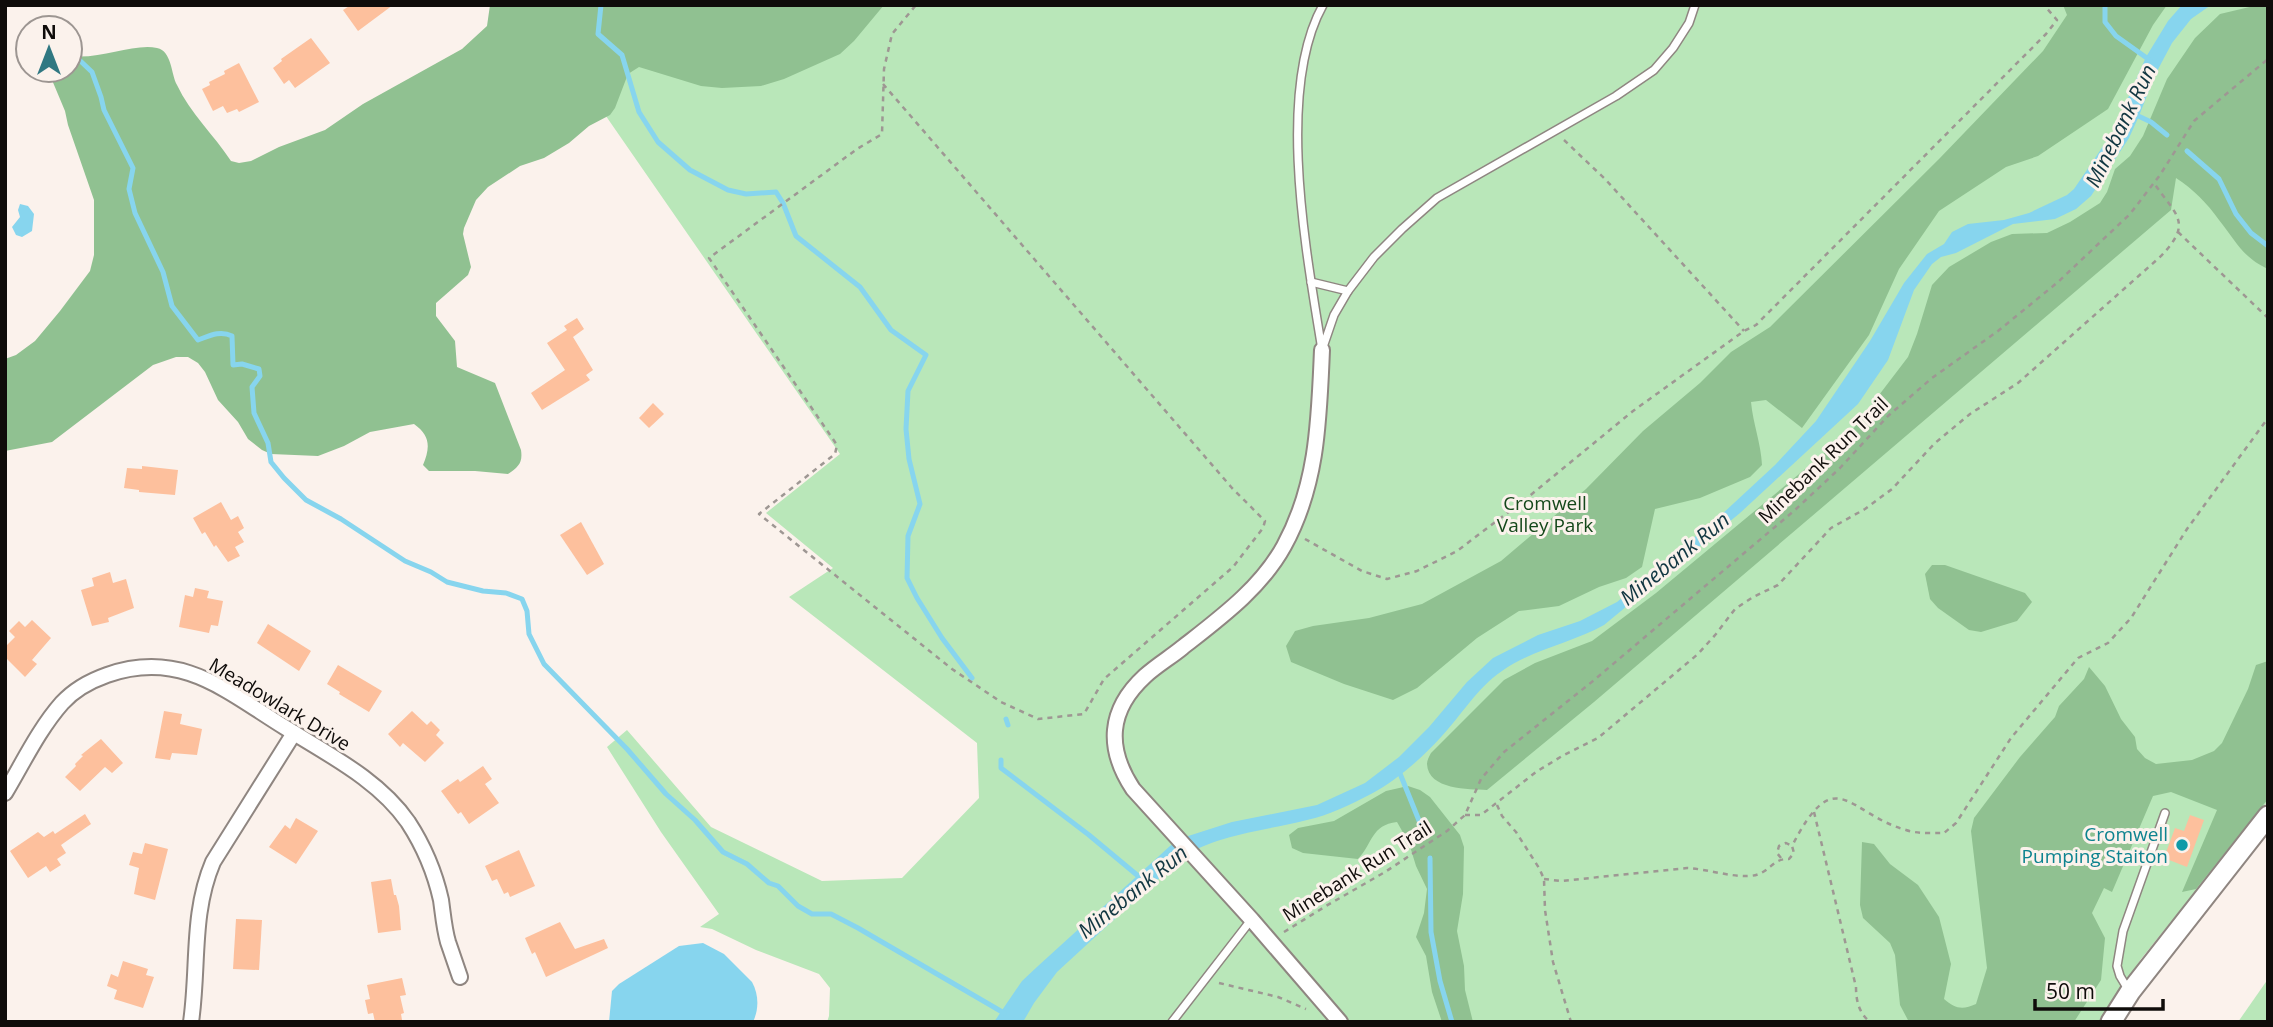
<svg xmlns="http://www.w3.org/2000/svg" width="2273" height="1027" viewBox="0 0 2273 1027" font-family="'Open Sans',sans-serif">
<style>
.green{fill:#b9e7b9}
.forest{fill:#90c191}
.water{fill:#87d5ee}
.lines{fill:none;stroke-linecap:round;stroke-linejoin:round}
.stream{stroke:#87d5ee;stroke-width:5}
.building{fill:#fdc09d}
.lane-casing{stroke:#8f8681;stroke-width:10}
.street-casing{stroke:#8f8681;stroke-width:18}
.secondary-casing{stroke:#8f8681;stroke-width:23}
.path{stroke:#9e9793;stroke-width:2.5;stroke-dasharray:5 5;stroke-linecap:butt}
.lane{stroke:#fff;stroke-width:7}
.street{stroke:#fff;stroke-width:14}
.secondary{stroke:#fff;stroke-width:19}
.culture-dot{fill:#0f9aa8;stroke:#fbf2ec;stroke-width:2.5}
.labels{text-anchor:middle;stroke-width:6;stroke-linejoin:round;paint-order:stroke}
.street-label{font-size:19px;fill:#0f0c0a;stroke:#fbf2ec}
.park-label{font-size:19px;fill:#15481b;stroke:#fbf2ec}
.culture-label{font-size:19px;fill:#0d838f;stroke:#fbf2ec;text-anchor:end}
.water-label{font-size:21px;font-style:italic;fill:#123742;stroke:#fbf2ec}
</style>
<rect width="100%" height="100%" fill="#fbf2ec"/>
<g class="green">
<polygon points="646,5 2268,5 2268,801 2141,959 2100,1022 827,1022 829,1016 830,988 819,974 756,950 712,929 700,927 719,914 661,832 607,747 627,730 711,827 822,881 902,878 979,798 977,743 789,597 833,568 766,513 840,454 572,67"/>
<polygon points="2268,979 2268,1022 2238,1022"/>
</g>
<g class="forest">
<path d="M490,5h394l-30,36 -14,13 -56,25 -23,7 -39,2 -21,-2 -62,-19 -11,7 -13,34 -5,7 -21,11 -20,17 -25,15 -24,8 -32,21 -12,13 -12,28 -1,6 8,33 -3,8 -32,28v13l19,25 2,26 38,16 26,67c2,13 -3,17 -13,24l-33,-3h-46l-6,-6c7,-17 8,-29 -9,-41l-44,8 -26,14 -26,10 -47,-2 -9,-4 -14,-11 -10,-17 -20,-22 -13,-28 -7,-9 -10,-6h-12l-23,8 -101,77 -47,9v-92l11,-4 19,-14 25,-30 30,-40 4,-16v-55l-26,-75 -3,-14 -13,-31v-10h18v-14c30,4 64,-13 87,-8 15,3 14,26 20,37 13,28 37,50 54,76l8,2 12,-2 28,-14 46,-17 38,-26 99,-55 25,-23z"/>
<path d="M2063,5h104l-14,20 -45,84 -70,47 -32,11 -67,44 -40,58 -30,66 -67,93 -36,-28 -15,2c2,22 10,41 11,63l-12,12 -50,21 -45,11 -13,58 -16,11 -27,9 -40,19 -40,5 -42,27 -60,50 -24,12 -49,-16 -53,-22 -5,-16 9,-15 18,-5 56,-8 53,-14 79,-43 85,-72 57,-58 57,-48 31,-31 39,-25 169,-168 104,-108 24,-36z"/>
<path d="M2258,5h10v264c-26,-12 -32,-28 -49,-49 -12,-17 -26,-31 -43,-42l-5,32 -577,492 -107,88c-18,-1 -59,0 -60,-26 0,-4 2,-7 4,-11l73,-73 31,-17 57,-22 64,-48 172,-143 19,-13 61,-80 9,-23 15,-49 17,-18 42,-25 21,-8 35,-1 23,-11 30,-19 7,-11 8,-23 15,-13 13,-20 24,-57 28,-41 25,-24z"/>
<polygon points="1932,565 1945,565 2025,593 2032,602 2017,621 1981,632 1969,630 1938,608 1930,599 1925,574"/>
<path d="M2268,661v138l-72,90 -14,3 35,-82 -46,-18 -18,4 -41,96 -8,-4 -12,25 13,25 -4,42 -27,42h-165l-9,-17 -5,-50 -5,-12 -27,-25 -3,-13 2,-63 12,2 16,20 28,21 21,32 12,47 -7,35c11,10 19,11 32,5l11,-36 -16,-137 3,-13 46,-61 35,-40 4,-11 25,-27 5,-12 16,19 16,33 14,18 2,12 8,9 11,6 36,-4 22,-9 8,-8 26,-54 8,-24z"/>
<path d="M1408,786l12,4 10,7 30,38 4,12 -1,47 -6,37 7,35 1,24 8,32h-31l-10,-30 -6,-36 -10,-19 8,-24 3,-24 -11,-23 -7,-23 -12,-21c-26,3 -24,21 -39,37l-55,-6 -11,-5 -3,-13 9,-7 36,-7 52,-30z"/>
</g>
<g class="water">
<path d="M2182,5h29l-20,14 -19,24 -17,32 -16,41 -10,22 -38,58 -15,13 -21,10 -42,5 -57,29 -15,4 -9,7 -18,26 -26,70 -30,44 -118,109 -136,112c-32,18 -71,24 -102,46 -25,17 -41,45 -61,66 -20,22 -44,43 -70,57 -21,11 -42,21 -64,26 -42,11 -91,14 -127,39l-123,113 -23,31 -11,19h-29l28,-41 16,-15 132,-120 12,-8 50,-16 85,-17 48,-22 34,-26 30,-30 38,-45 26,-24 45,-23 42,-14 37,-19 103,-86 55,-51 41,-44 54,-80 34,-58 23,-29 17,-10 8,-12 16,-8 36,-4 25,-7 38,-18 7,-6 40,-59 32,-73 22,-36z"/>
<polygon points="20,204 28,206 34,214 32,231 22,237 16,235 12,227 20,217 18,210"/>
<path d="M703,943l21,11 28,28c7,13 7,27 1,40h-144l3,-31 7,-7 60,-38z"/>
</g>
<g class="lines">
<g class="stream">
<polyline points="601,5 598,34 622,55 639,112 658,142 690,170 728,190 746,194 776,192 783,203 796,236 860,287 891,330 926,355 908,391 906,429 909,459 920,504 908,536 907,578 917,598 942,638 972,678"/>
<polyline points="2105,5 2105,22 2116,36 2151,61"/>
<path d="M72,53l20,19 9,25 3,13 29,58 -4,21 6,24 28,59 9,34 26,34c11,-4 22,-10 34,-4l1,29 9,-1 17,5 1,7 -8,11 2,26 14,30 3,19 13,16 22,22 35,19 64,42 26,11 16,10 36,9 23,2 16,6 5,12 2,23 15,30 83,85 39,45 29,26 28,32 24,12 22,19 9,3 20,20 14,8h19l27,14 146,85"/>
<polyline points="2134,114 2151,122 2167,135"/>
<polyline points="2187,151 2219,179 2236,214 2251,233 2268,246"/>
<polyline points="1006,719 1008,725"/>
<polyline points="1001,760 1001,768 1089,835 1143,880"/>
<polyline points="1399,771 1424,833"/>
<polyline points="1430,858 1431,932 1440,981 1452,1022"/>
</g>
</g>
<g class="building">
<polygon points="351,5 393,5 358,31 343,10"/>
<polygon points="311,38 330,63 295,88 289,80 284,84 273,68 282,61 281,59"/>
<polygon points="239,63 259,102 239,112 237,109 227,113 223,106 213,111 202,89 210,85 209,82 225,74 224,71"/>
<polygon points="577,318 584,329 573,337 593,370 586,375 590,380 542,410 531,393 565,370 547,343 567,330 564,326"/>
<polygon points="653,403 664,414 649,428 639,418"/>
<polygon points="142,466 178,470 175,495 139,492 139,490 124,488 127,468 142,469"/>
<polygon points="221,502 231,520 238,516 244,528 238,532 244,542 235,547 240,556 228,562 216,545 214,547 205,532 202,534 193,518"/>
<polygon points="581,522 604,564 587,575 560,535"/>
<polygon points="110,572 113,583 126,579 134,608 108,618 109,622 92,626 81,590 94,586 92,578"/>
<polygon points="195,588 209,591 207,598 223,601 218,626 211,625 209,633 179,627 185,595 193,597"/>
<polygon points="32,620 51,638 32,660 37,664 25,677 5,657 5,647 15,637 9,631 19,621 25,627"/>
<polygon points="268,624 311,651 299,671 257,643"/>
<polygon points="338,665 382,691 369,712 339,694 340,692 327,684"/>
<polygon points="164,711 182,714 180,724 202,729 197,755 172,753 170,760 155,758"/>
<polygon points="412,711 427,725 431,721 440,730 436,735 444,743 425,762 403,743 400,747 388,734"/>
<polygon points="101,739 123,763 112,773 105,767 80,791 65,777 76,766 75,764 83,756 81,755"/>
<polygon points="483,766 492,779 485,784 499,803 469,824 461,812 458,814 441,791 458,779 460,782"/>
<polygon points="85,814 91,824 61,845 66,853 57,859 61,865 50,872 46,866 28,878 10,851 38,832 44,837 53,831 55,834"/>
<polygon points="2190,815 2204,820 2187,867 2164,858 2175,828 2184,831"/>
<polygon points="296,818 318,831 296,864 269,847 285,825 290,829"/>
<polygon points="145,843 168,849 155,900 134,894 139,868 129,865 133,852 142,854"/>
<polygon points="519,850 535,886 510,897 508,892 504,894 497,879 492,881 485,866"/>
<polygon points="391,879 394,895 396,895 399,906 401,930 378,933 371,882"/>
<polygon points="236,919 262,920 259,970 233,969"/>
<polygon points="560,922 575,949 604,939 608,948 546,977 535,952 532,954 525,938"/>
<polygon points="123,961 148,969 146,975 154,977 143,1008 114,999 117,990 107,986 111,974 118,977"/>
<polygon points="402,978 406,995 400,996 404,1013 401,1014 402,1020 375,1022 373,1013 368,1014 365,1000 370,999 367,985"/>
</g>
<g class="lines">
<defs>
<g id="lane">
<path d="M1323,5c-48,86 -16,251 -1,345l12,-35 14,-24 26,-34 28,-28 35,-31 179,-102 38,-26 19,-22 16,-25 6,-18"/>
<polyline points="1311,282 1348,291"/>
<polyline points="2129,991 2120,976 2117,966 2123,931 2165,813"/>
<polyline points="1172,1022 1251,920"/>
</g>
<g id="street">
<path d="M1322,350c-3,68 -4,134 -38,196 -23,42 -64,72 -101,101 -12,10 -26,18 -38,29 -37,34 -39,72 -12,113l119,131 88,102"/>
<path d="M5,793c18,-30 34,-64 57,-90 11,-12 28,-22 45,-28 74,-26 119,16 179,53 43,27 93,52 122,94 15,23 27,51 33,78 2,14 3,28 7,42 4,12 8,23 12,35"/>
<path d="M191,1022c8,-55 0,-108 22,-160l81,-129"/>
</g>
<polyline id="secondary" points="2111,1022 2130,992 2268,816"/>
</defs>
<use href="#lane" class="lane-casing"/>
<use href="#street" class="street-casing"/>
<use href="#secondary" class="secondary-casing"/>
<g class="path">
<polyline points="883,84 1232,488 1265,521 1263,528 1233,567 1104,679 1084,714 1038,719 1001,702 952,669 759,514 835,454 837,445 709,258 857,149 882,134 884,69 892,34 916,5"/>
<polyline points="1564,140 1605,179 1744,331"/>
<polyline points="2178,232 2268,318"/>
<polyline points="1305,539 1362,571 1387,579 1417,571 1457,551 1527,498 1633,411 1744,331 1756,325 2046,34 2057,20 2044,5"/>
<polyline points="1497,805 1502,816 1516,832 1539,868 1544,879 1545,910 1553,962 1571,1022"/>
<path d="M1814,812l42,175c0,14 3,26 14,35"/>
<path d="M1465,815h16l55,-43 26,-16 36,-18 100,-84 18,-20 19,-25 18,-12 25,-12 53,-57 34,-19 27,-20 43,-46 35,-29 48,-31 142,-126c34,-35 16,-41 -6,-74"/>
<polyline points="1781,858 1777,853 1779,846 1786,843 1792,846"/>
<path d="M1544,879l17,2 126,-13c20,1 43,9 62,8 21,-1 22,-18 40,-17l5,-6 -2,-7c44,-86 56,-32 114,-16 12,4 26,3 38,3l12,-10 55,-85 67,-80 30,-15 23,-25 56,-89 81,-111"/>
<polyline points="1284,932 1326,906 1385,872 1447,831 1465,815 1481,779 1504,752 1593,681 1795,510 1840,468 1888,416 1932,378 1998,331 2058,282 2130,214 2160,175 2194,121 2268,59"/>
<polyline points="1219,983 1278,997 1306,1009"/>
</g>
<use href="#lane" class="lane"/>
<use href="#street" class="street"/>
<use href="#secondary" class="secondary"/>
</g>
<circle class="culture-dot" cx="2182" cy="845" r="7"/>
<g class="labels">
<g class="street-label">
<text transform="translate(1823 460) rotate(-44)" y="7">Minebank Run Trail</text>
<text transform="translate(280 704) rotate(31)" y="7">Meadowlark Drive</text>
<text transform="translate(1357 871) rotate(-32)" y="7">Minebank Run Trail</text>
</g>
<g class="park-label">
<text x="1545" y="510">Cromwell<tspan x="1545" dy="22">Valley Park</tspan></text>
</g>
<g class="culture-label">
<text x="2168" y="841">Cromwell<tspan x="2168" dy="22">Pumping Staiton</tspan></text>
</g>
<g class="water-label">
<text transform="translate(2121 126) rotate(-64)" y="7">Minebank Run</text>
<text transform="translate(1675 559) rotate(-39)" y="7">Minebank Run</text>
<text transform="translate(1133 892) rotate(-39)" y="7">Minebank Run</text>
</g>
</g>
<rect width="2273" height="1027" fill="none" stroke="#0f0c0a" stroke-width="14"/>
<g transform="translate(49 49)"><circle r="33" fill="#fbf2ec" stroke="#9d9692" stroke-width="2"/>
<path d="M0-5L12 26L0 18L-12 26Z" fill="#307882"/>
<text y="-10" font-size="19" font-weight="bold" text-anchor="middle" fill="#0f0c0a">N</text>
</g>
<path d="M2035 999v10h128v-10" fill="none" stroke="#0f0c0a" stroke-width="3.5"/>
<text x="2046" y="999" font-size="21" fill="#0f0c0a" stroke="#fbf2ec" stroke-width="5" paint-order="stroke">50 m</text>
</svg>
